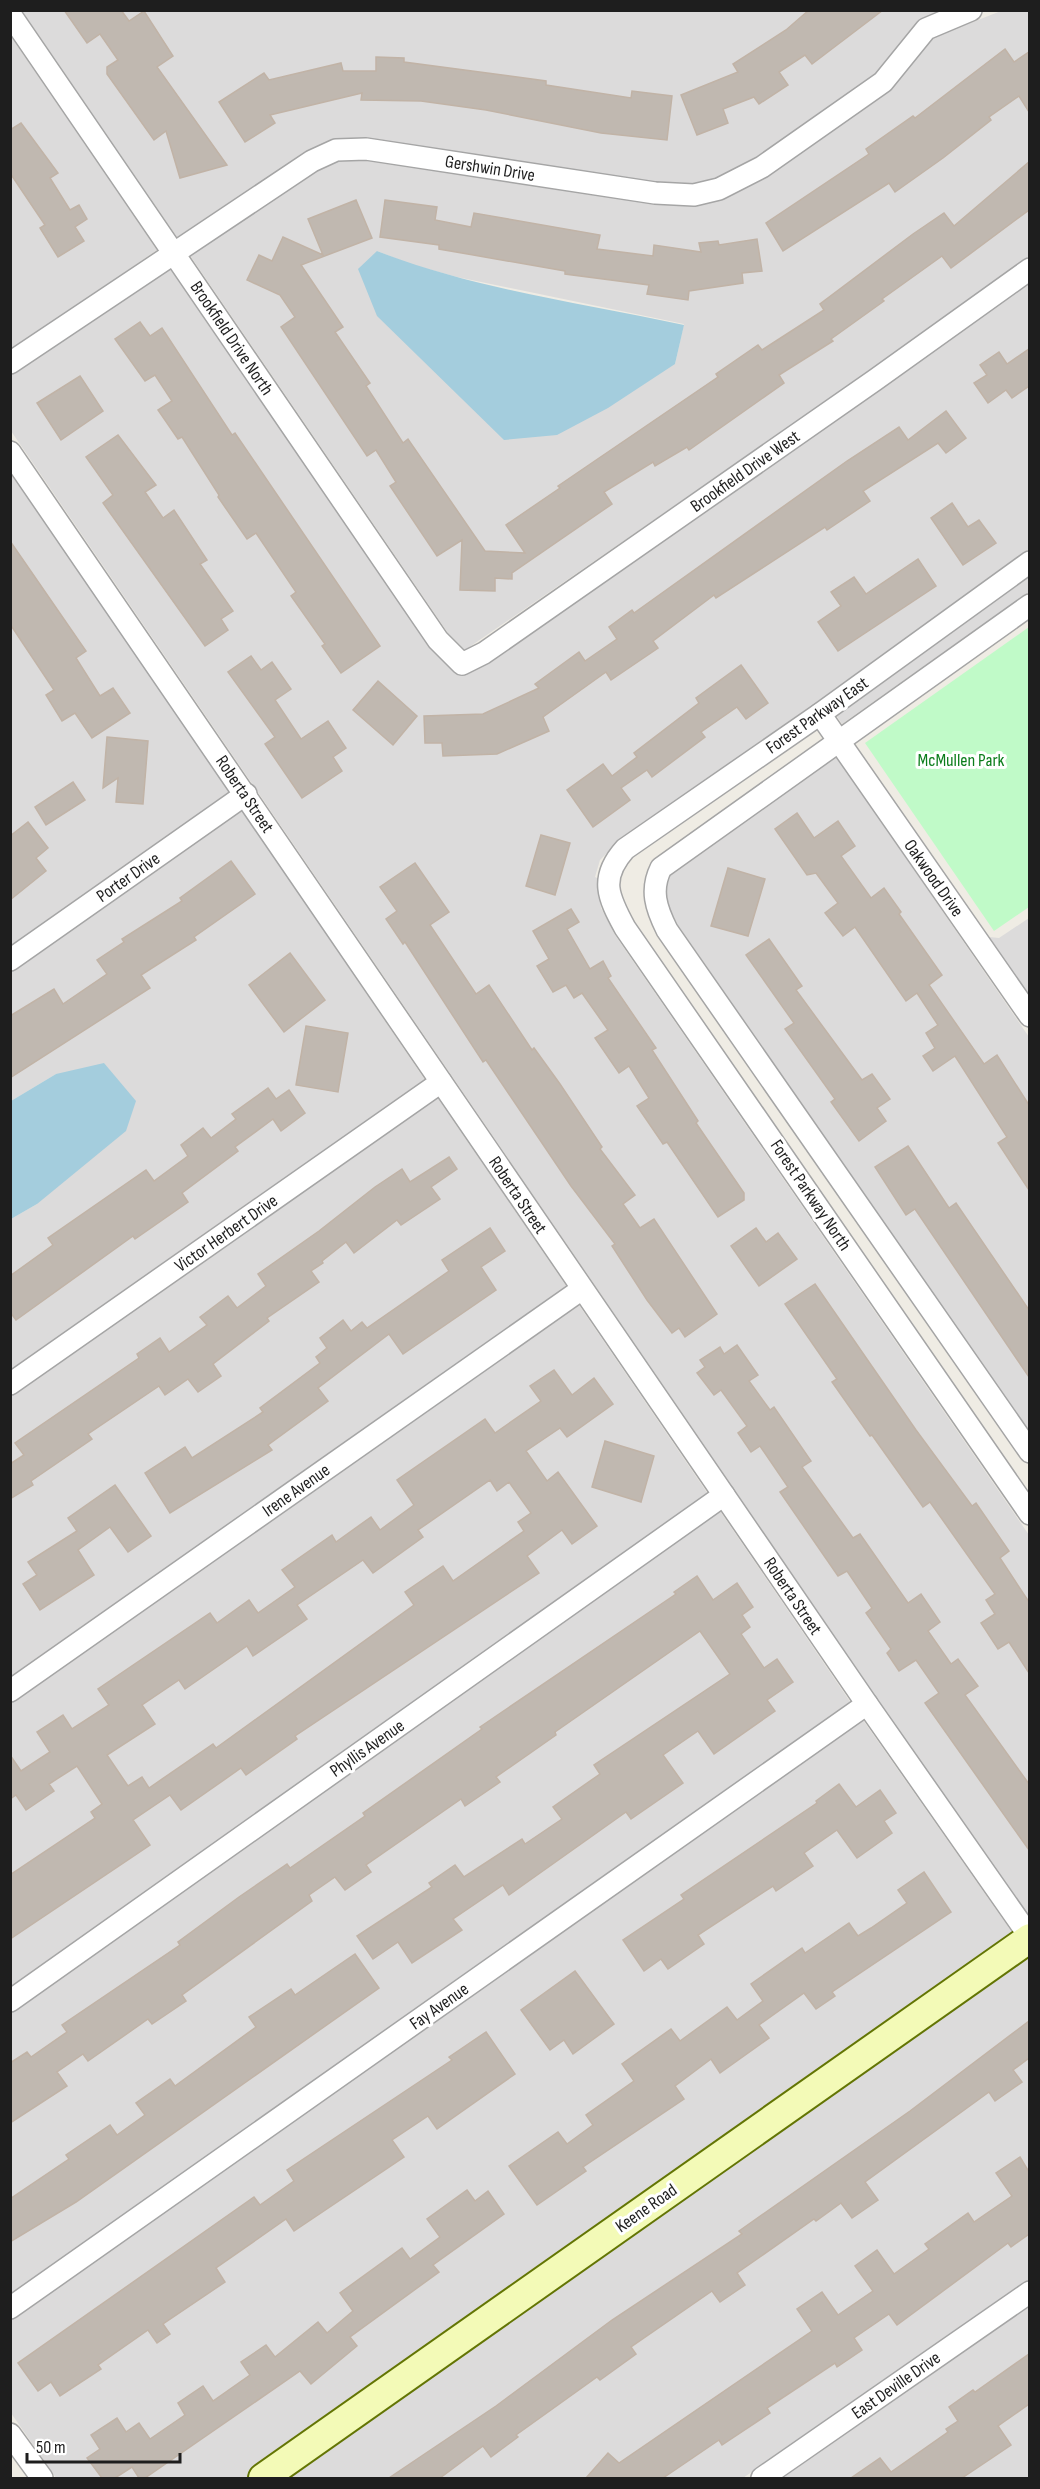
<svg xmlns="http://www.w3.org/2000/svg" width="1040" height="2489" viewBox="0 0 1040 2489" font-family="'Sofia Sans Condensed',sans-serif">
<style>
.residential{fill:#dcdbdb;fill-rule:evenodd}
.park{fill:#c0fac8}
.water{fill:#a4cddd}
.building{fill:#c0b8b0;stroke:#c1b3a6;stroke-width:1.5;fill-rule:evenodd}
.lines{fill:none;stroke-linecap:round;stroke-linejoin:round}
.street-casing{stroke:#a5a5a5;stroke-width:24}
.secondary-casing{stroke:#637504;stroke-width:32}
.street{stroke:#fff;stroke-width:21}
.secondary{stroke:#f3fab7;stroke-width:28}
.labels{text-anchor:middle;stroke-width:6;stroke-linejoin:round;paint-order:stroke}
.street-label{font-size:18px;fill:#1e1e1e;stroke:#fff}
.park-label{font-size:18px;fill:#0b7d1b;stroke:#fff}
</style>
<rect width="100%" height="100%" fill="#efece4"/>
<g class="residential">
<polygon points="22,11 943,11 917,23 875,74 757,158 716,179 695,184 657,183 369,138 337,139 306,152 177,237"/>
<path d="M1001,11h28v245l-160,116 -404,278 -17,-17 -259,-379 127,-84 21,-9 27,-2 288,45 41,2 27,-6 49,-24 120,-86 43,-52zM377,251l33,13 47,13 227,47 -9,40 -298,-48z"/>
<polygon points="10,35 157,250 11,350 10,350"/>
<polygon points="169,267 429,647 457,675 467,673 490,662 881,389 1029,282 1029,549 814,705 619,841 600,860 595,877 597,878 601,908 615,935 1029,1535 1029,1916 877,1698 11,431 10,376"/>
<polygon points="10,473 230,792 11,947 10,947"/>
<polygon points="1029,575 1029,592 842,724 836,715"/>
<polygon points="835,755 1029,1037 1029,1431 677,924 669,907 665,884 670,874"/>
<polygon points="242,810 425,1080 11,1371 11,1219 37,1204 56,1074 11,1101 10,972"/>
<polygon points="1029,918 1029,995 989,937 999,938"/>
<polygon points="437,1097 567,1287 11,1678 10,1397"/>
<polygon points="579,1305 708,1494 11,1988 10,1704"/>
<polygon points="720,1511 851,1703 11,2295 10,2014"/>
<polygon points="863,1720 1014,1935 245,2478 56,2478 11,2413 10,2321"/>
<polygon points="1029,1951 1029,2280 743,2478 282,2478"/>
<polygon points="1029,2305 1029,2478 780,2478"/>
</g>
<polygon class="park" points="1029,627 1029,907 994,931 865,743"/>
<g class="water">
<path d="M377,251c97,38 205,52 307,74l-9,39 -67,44 -51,27 -53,5 -127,-124 -19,-47z"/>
<polygon points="104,1063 136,1101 126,1131 37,1204 11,1219 11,1101 56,1074"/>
</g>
<g class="building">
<polygon points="64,10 121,10 129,21 144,11 173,56 157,67 227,165 180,178 166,131 154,140 107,74 107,67 118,60 100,34 87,43"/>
<polygon points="809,10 883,10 812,64 805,55 779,72 788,85 759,104 754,97 723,109 728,123 697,135 681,95 738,72 733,64 786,30"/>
<polygon points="1005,49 1014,62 1029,52 1029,112 1019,96 989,117 991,120 943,158 895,192 889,183 783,251 766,223 869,154 866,149 913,116 915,118"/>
<polygon points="376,57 404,58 404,62 532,79 546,81 546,85 631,98 632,91 672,96 667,140 601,133 486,110 421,101 361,100 362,93 270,115 275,123 245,142 219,102 264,73 269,80 341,63 343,71 376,71"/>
<polygon points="21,123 58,173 50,178 70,210 79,205 87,219 75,227 84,241 58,257 40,228 45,225 10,173 10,130"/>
<polygon points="1029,162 1029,210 951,268 942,256 882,299 884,301 831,339 833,341 779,375 784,383 689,450 687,447 655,466 653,462 604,492 612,504 512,573 512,579 495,578 495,591 460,590 462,540 437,556 390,486 396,482 376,450 367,456 281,327 295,317 280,295 247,280 259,255 272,261 283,237 323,255 308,219 356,200 372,238 301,265 343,327 335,332 370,383 366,386 403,443 408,439 485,551 525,553 506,525 560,488 558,486 718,377 716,374 758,345 762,350 824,310 820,304 913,234 944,213 954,226"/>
<polygon points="385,200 437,207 435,220 471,227 474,213 600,235 597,249 653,256 654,245 701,252 699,243 718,241 719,245 757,239 762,271 742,273 743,283 689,291 688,300 647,294 649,285 565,274 565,271 439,249 439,245 380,237"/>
<polygon points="140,322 150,336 162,328 232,435 235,433 380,646 341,673 322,646 325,644 291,596 296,592 256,533 247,539 218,497 219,495 182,437 178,439 158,410 172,401 155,375 145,381 115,339"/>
<polygon points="1029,349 1029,386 1012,398 1006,390 988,403 974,383 987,375 980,365 999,352 1007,364"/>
<polygon points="80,376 103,411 61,440 37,403"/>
<polygon points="946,411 966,438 946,453 938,443 863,491 870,501 827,530 825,527 716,598 714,595 653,641 658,648 611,680 606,672 543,717 549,731 497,754 443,756 442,743 425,743 424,716 483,714 539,688 535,684 579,652 585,661 617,639 609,627 632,610 634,613 847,461 899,427 908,440"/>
<polygon points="118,435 156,485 145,492 163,518 174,510 207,560 200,564 233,611 221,619 228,630 205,646 103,503 113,495 86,457"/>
<polygon points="952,503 968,527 979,520 996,543 963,565 931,518"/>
<polygon points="10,541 86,651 76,658 100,696 113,688 130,713 92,738 75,713 62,721 46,695 54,690 10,624"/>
<polygon points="918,559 936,586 838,651 818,622 841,606 831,592 854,577 866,594"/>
<polygon points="251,656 261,670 272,662 291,689 275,700 301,739 328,721 346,748 333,757 342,771 302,798 265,744 275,737 228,672"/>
<polygon points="741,665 768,703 746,719 737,707 701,732 705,737 652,777 647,770 621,788 630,800 593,827 567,790 603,764 612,776 637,757 634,753 699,703 696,698"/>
<polygon points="378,681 417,716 393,745 353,710"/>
<polygon points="107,737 148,741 143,804 116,802 118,778 103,788"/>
<polygon points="73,782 85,800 46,825 35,807"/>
<polygon points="797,813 814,838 838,821 855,846 841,856 871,898 884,888 901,912 899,914 942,975 929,985 984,1064 997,1055 1029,1105 1029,1190 998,1143 1007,1137 955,1056 933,1071 923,1056 935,1048 926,1033 938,1025 917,993 906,1001 855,927 843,936 825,913 838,903 816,873 807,875 775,829"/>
<polygon points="28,822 48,848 36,858 46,871 10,900 10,836"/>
<polygon points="541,835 570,843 555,895 526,886"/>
<polygon points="231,861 255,894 194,937 196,940 141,975 150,988 10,1078 10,1016 54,989 63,1004 107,974 97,960 124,942 122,939 182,901 180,898"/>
<polygon points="415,863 449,912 430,925 476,994 489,985 532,1050 534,1048 560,1084 602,1147 600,1149 635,1195 623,1204 640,1228 654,1219 717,1314 685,1337 679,1328 672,1333 647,1300 612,1246 615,1244 571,1186 486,1060 483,1062 405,942 403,944 386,919 397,911 380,887"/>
<polygon points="728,868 765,879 748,936 711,926"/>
<polygon points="571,909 579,922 567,929 590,969 603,961 611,976 608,978 656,1048 652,1050 698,1121 696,1123 744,1193 744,1200 718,1217 667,1142 663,1144 637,1106 649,1098 629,1066 619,1073 595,1038 608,1030 582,993 574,998 566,985 553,992 537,966 549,959 533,931"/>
<polygon points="769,939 802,986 796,990 862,1080 872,1074 890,1099 877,1108 886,1121 859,1141 831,1102 835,1099 785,1029 794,1023 746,955"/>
<polygon points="290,953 325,1000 284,1032 249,985"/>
<polygon points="306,1026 348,1033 338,1092 296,1085"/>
<polygon points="268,1088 276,1099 289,1090 305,1113 281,1131 273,1119 235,1147 238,1151 182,1193 188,1202 135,1239 133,1236 16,1320 10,1312 10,1276 53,1245 48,1238 146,1170 154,1181 188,1156 181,1145 203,1128 211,1138 236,1119 232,1114"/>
<polygon points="908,1146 949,1208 956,1203 1029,1310 1029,1377 915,1209 906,1215 875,1167"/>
<polygon points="449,1157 457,1169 431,1187 440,1199 401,1225 397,1220 354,1253 346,1242 322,1261 323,1263 311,1271 319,1282 267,1318 269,1321 213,1364 221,1376 198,1392 188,1379 165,1395 159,1386 88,1434 92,1439 31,1481 33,1485 10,1499 10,1464 24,1455 15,1443 139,1358 137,1354 160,1338 169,1352 207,1325 200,1317 228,1296 237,1308 266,1286 258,1274 319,1231 375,1187 402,1169 410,1182"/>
<polygon points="490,1228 505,1251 481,1267 496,1290 403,1354 389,1334 318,1388 328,1401 268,1445 272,1450 170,1513 145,1473 185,1447 192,1458 263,1412 260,1408 320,1363 316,1357 327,1348 320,1338 343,1320 351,1331 362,1322 367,1328 449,1271 442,1260"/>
<polygon points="756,1228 766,1242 778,1233 797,1259 759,1286 731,1246"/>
<polygon points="815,1284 916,1430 972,1506 976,1503 1009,1551 1000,1558 1029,1602 1029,1673 1009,1642 998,1649 981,1623 995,1614 986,1600 995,1594 930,1502 923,1507 872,1435 870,1436 832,1382 837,1379 785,1304"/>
<polygon points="737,1345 758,1375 749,1381 770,1410 774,1407 811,1461 802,1467 853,1538 860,1534 908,1603 921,1594 940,1622 928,1631 951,1664 958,1659 978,1686 965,1695 1029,1784 1029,1850 925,1703 939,1693 916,1660 899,1671 887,1653 891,1649 866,1613 872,1608 847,1571 838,1576 780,1492 788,1487 760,1446 751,1452 738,1433 747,1426 721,1390 714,1395 697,1373 705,1367 700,1360 720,1347 724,1354"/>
<path d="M554,1370l18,25 22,-17 19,26 -46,33 -7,-9 -34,23 21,30 11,-9 39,54 -25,18 -10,-14 -35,26 12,17 -244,163 2,3 -51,36 -5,-7 -60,42 -11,-15 -37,25 17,25 -140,94v-64l85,-57 -4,-6 11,-8 -25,-38 -28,18 5,7 -28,19 -10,-15 -6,4v-44l11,16 29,-19 -13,-20 26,-17 9,14 37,-24 -11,-16 112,-76 7,10 32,-23 9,13 37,-26 -13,-17 50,-35 4,7 35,-25 9,13 34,-25 -17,-25 88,-61 10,14 46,-32 -11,-15zM490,1480l7,11 12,-9 22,31 -13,9 6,9 -71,50 -10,-15 -38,26 9,13 -198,143 -3,-4 -64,44 -7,-11 -14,9 -21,-31 48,-31 -13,-19 37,-25 6,9 62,-43 6,10 54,-37 -10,-14 66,-45 10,13 50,-36 -5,-7z"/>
<polygon points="605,1441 654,1456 641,1502 592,1487"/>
<polygon points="115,1485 151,1536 128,1552 110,1527 78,1550 94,1575 40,1610 23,1584 37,1575 28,1562 77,1531 68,1518"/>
<polygon points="697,1576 713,1600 737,1583 753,1607 742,1615 750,1627 741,1634 764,1668 777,1659 793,1682 767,1700 775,1711 714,1754 698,1731 663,1755 683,1783 631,1819 626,1812 509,1895 503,1885 453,1919 462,1930 412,1963 398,1942 373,1959 357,1936 432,1887 429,1883 455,1865 464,1877 522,1839 525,1844 562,1819 553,1807 600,1774 594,1765 730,1674 700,1631 555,1732 556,1735 496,1777 500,1782 465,1806 461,1799 366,1865 371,1872 345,1890 335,1877 309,1895 312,1901 182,1995 186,2001 152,2024 148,2019 88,2061 83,2054 57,2072 67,2086 10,2123 10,2063 27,2052 31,2057 67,2032 62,2025 180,1945 178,1942 239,1897 287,1864 290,1868 365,1816 363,1813 482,1729 480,1727 676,1594 674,1592"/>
<polygon points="839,1784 856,1807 880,1790 896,1813 884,1821 892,1833 857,1858 837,1830 804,1853 813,1866 776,1891 773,1886 698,1935 704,1944 668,1969 661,1959 644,1971 623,1940 684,1899 681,1895 817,1803 816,1801"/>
<polygon points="924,1872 951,1912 832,1992 835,1996 816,2009 804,1993 759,2025 769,2038 720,2073 711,2059 675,2086 684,2099 583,2167 586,2171 537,2205 509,2166 558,2132 567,2144 593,2125 586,2115 634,2081 622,2064 671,2029 680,2041 727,2007 737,2020 763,2001 751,1984 802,1948 805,1953 849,1923 858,1936 871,1928 907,1903 898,1890"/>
<polygon points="355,1954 379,1988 76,2202 10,2242 10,2199 69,2159 66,2155 110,2125 117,2135 145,2115 136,2103 170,2079 175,2086 256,2027 249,2017 291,1989 295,1995"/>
<polygon points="575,1971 614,2024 573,2054 564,2040 550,2050 521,2010"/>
<polygon points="1029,2021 1029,2058 1013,2070 1022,2082 995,2101 989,2092 865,2182 878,2200 852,2218 841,2203 816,2221 814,2219 737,2273 745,2285 720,2302 712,2291 631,2347 636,2354 600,2380 597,2377 516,2435 518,2437 491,2457 483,2446 440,2478 389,2478 496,2406 612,2320 742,2234 739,2231 910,2111"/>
<polygon points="486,2032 515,2074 437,2129 428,2116 392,2140 404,2157 294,2231 286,2219 216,2268 225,2282 163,2324 170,2334 157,2343 148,2330 98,2365 101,2369 60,2396 51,2382 38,2391 18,2363 254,2197 260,2205 294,2181 287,2170 452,2060 449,2057"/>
<polygon points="1020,2157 1029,2172 1029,2234 1011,2247 1008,2243 897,2325 889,2314 854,2338 862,2350 837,2367 835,2363 767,2408 770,2413 722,2445 719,2440 663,2478 586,2478 608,2453 619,2463 812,2331 797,2309 822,2292 838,2315 873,2291 855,2266 877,2250 894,2274 929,2249 925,2244 968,2213 974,2222 1012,2196 996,2173"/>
<polygon points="467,2190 475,2201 488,2191 504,2214 433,2265 439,2272 350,2337 357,2346 311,2384 300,2371 145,2478 139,2478 132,2467 115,2478 102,2478 87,2458 100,2449 91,2435 117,2418 126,2432 139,2423 150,2439 185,2415 178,2403 203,2386 213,2401 250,2375 241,2362 266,2345 275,2357 318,2322 327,2333 353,2311 340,2293 402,2248 410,2259 440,2237 427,2219"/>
<polygon points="1029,2354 1029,2404 998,2426 1011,2445 962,2478 851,2478 880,2458 891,2472 948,2432 946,2429 958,2421 949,2407 973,2390 975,2392"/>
</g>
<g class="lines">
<defs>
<g id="street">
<polyline points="10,14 438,640 462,664 484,653 875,380 1030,269"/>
<polyline points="10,363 312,161 336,150 366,149 655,193 694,195 719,189 762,167 883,82 926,29 971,10"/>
<polyline points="10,452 867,1704 1030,1937"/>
<path d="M1030,562l-210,152 -195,135c-26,29 -17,48 0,79l405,586"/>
<path d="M1030,605l-369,263c-11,22 -5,40 6,62l363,522"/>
<polyline points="820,714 1030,1016"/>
<polyline points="10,960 246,794"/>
<polyline points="10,1384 441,1082"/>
<polyline points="10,1691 582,1289"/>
<polyline points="10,2001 724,1495"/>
<polyline points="10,2308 867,1704"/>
<polyline points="10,2434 42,2478"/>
<polyline points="762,2478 1030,2292"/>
</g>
<polyline id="secondary" points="263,2478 1030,1938"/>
</defs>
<use href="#street" class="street-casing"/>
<use href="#secondary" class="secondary-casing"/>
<use href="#street" class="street"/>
<use href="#secondary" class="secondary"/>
</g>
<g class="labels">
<g class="street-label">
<text transform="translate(490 168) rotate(9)" y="6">Gershwin Drive</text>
<text transform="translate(232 338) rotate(56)" y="6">Brookfield Drive North</text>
<text transform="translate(745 471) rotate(-35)" y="6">Brookfield Drive West</text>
<text transform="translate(817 715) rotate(-35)" y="6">Forest Parkway East</text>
<text transform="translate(245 794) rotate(56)" y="6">Roberta Street</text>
<text transform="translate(128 877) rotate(-35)" y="6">Porter Drive</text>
<text transform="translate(934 878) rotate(55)" y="6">Oakwood Drive</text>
<text transform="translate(518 1195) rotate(56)" y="6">Roberta Street</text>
<text transform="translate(811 1195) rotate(56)" y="6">Forest Parkway North</text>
<text transform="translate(226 1233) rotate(-35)" y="6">Victor Herbert Drive</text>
<text transform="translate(296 1490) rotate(-35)" y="6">Irene Avenue</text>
<text transform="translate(793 1596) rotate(56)" y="6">Roberta Street</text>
<text transform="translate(367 1748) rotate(-35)" y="6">Phyllis Avenue</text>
<text transform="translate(439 2006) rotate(-35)" y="6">Fay Avenue</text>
<text transform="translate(646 2208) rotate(-35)" y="6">Keene Road</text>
<text transform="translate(896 2385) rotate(-35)" y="6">East Deville Drive</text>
</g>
<g class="park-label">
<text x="961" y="766">McMullen Park</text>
</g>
</g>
<rect width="1040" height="2489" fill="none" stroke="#1e1e1e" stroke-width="24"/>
<path d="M27 2453v9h153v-9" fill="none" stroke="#1e1e1e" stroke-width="3"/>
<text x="36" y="2453" font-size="18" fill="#1e1e1e" stroke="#ffffff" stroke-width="4.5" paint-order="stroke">50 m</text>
</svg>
